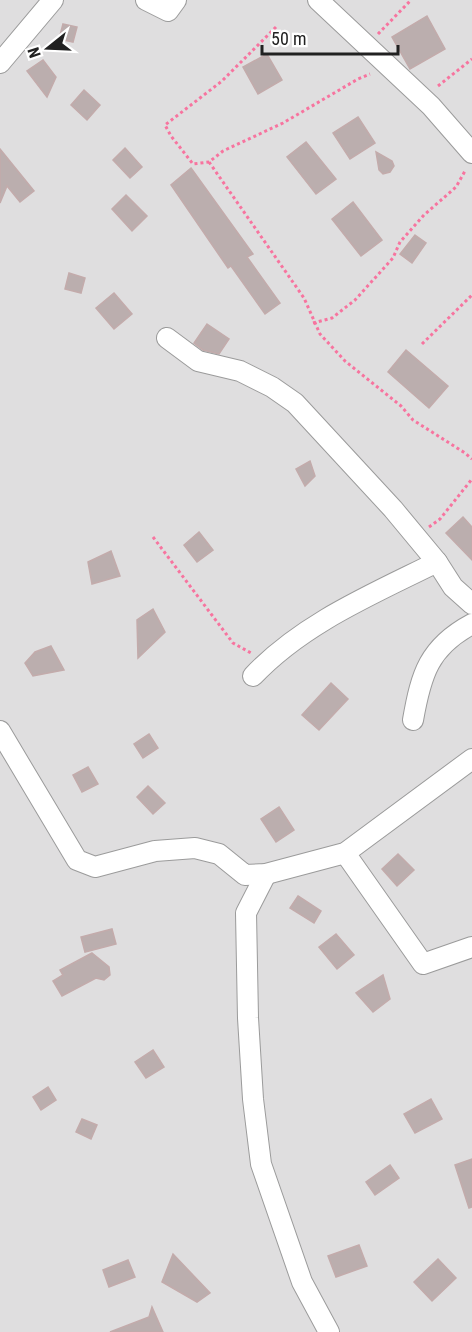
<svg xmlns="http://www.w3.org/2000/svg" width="472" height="1332" viewBox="0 0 472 1332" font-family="'Roboto Condensed',sans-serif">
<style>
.residential{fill:#dfdedf}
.building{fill:#bbaeae;stroke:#c3abab;stroke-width:1.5}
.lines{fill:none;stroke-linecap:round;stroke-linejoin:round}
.minor-casing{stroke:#9b9b9b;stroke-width:22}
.path{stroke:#f7749f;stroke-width:3;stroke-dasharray:3 3;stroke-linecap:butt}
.minor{stroke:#fff;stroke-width:20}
</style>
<rect width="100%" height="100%" fill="#f1ebe8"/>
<rect class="residential" x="0" y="0" width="472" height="1332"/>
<g class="building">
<polygon points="427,16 445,49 410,69 392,37"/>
<polygon points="63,24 77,27 73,42 59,39"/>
<polygon points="267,54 282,80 258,94 243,67"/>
<polygon points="43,60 56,77 47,97 27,71"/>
<polygon points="84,90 100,105 87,120 71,105"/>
<polygon points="358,117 375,143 350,159 333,133"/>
<polygon points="306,142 336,179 316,194 287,157"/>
<polygon points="125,148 142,167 130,178 113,160"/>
<polygon points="0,149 34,191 20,202 7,186 0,203"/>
<polygon points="376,152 392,161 394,166 390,172 383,174 379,170"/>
<polygon points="191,168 253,254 247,257 280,303 265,314 231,266 228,268 171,185"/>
<polygon points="126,195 147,216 132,231 112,209"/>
<polygon points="353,202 382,240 361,256 332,219"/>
<polygon points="415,235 426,243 412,263 400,254"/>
<polygon points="69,273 85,278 81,293 65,289"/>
<polygon points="114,293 132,314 114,329 96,308"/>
<polygon points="207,324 229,339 219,354 203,350 194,343"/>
<polygon points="406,350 448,386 429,408 388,372"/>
<polygon points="310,461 315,476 305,486 296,469"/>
<polygon points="463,517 472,527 472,560 446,533"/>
<polygon points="199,532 213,550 197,562 184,545"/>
<polygon points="111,551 120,576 92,584 88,562"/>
<polygon points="153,609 165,632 138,658 137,620"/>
<polygon points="51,646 64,670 33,676 25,663 35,652"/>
<polygon points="331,683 348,699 319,730 302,715"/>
<polygon points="149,734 158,748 143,758 134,744"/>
<polygon points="88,767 98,784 82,792 73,775"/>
<polygon points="148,786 165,803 153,814 137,797"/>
<polygon points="279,807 294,830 276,842 261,819"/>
<polygon points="398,854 414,870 397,886 382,869"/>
<polygon points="298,896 321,911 314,923 290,908"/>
<polygon points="112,929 116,944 85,952 81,937"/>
<polygon points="336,934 354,955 337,969 319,947"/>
<polygon points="92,953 109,967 110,975 104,980 96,978 62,996 53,981 63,975 60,970"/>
<polygon points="383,975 390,999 373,1012 356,993"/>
<polygon points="153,1050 164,1067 146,1078 135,1062"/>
<polygon points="48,1087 56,1100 41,1110 33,1097"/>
<polygon points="431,1099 442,1119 415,1133 404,1114"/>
<polygon points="82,1119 97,1125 91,1139 76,1132"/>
<polygon points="472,1159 472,1207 469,1208 455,1165"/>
<polygon points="390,1165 399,1178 375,1195 366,1182"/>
<polygon points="359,1245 367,1266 336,1277 328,1256"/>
<polygon points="173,1254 210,1293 197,1302 162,1282"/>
<polygon points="438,1259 456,1278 432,1301 414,1282"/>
<polygon points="128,1260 135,1277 109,1287 103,1270"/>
<polygon points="152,1307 163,1332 110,1332 149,1317"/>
</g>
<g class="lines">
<defs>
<g id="minor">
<polyline points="146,0 168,11 176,0"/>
<polyline points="318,0 431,106 472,153"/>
<polyline points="0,63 53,0"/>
<polyline points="167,338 198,361 240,371 272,387 295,403 393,509 437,562 453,587 472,604"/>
<path d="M253,676c50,-53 120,-82 184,-114"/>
<path d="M413,720c8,-46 16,-73 59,-96"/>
<polyline points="0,731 77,860 95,867 155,851 195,848 219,854 245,875 266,874 345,853 472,759"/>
<polyline points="345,853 423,964 472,947"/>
<polyline points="266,874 246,913 248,1018 253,1099 261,1164 302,1282 329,1332"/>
</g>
</defs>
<use href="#minor" class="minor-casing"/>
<g class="path">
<polyline points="276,27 222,81 165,125 171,136 193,164 209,162 223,151 283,123 358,79 370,74"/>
<polyline points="378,34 411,0"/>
<polyline points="438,86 472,59"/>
<polyline points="209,162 304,298 320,334 345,361 401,406 413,420 465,453 472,459"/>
<polyline points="313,323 332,318 355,300 393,258 400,242 424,215 456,187 465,171"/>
<polyline points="422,344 472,295"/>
<polyline points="429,527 440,519 472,479"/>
<polyline points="153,537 233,643 251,653"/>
</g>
<use href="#minor" class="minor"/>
</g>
<g transform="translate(48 48) rotate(252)" stroke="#ffffff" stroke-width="4.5" paint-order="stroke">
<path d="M0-4.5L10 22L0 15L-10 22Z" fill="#212121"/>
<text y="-9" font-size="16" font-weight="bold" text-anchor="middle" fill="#212121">N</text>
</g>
<path d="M262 45v9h136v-9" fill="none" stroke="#212121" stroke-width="3"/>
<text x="271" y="45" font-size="18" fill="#212121" stroke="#ffffff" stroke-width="4.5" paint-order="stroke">50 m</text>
</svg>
